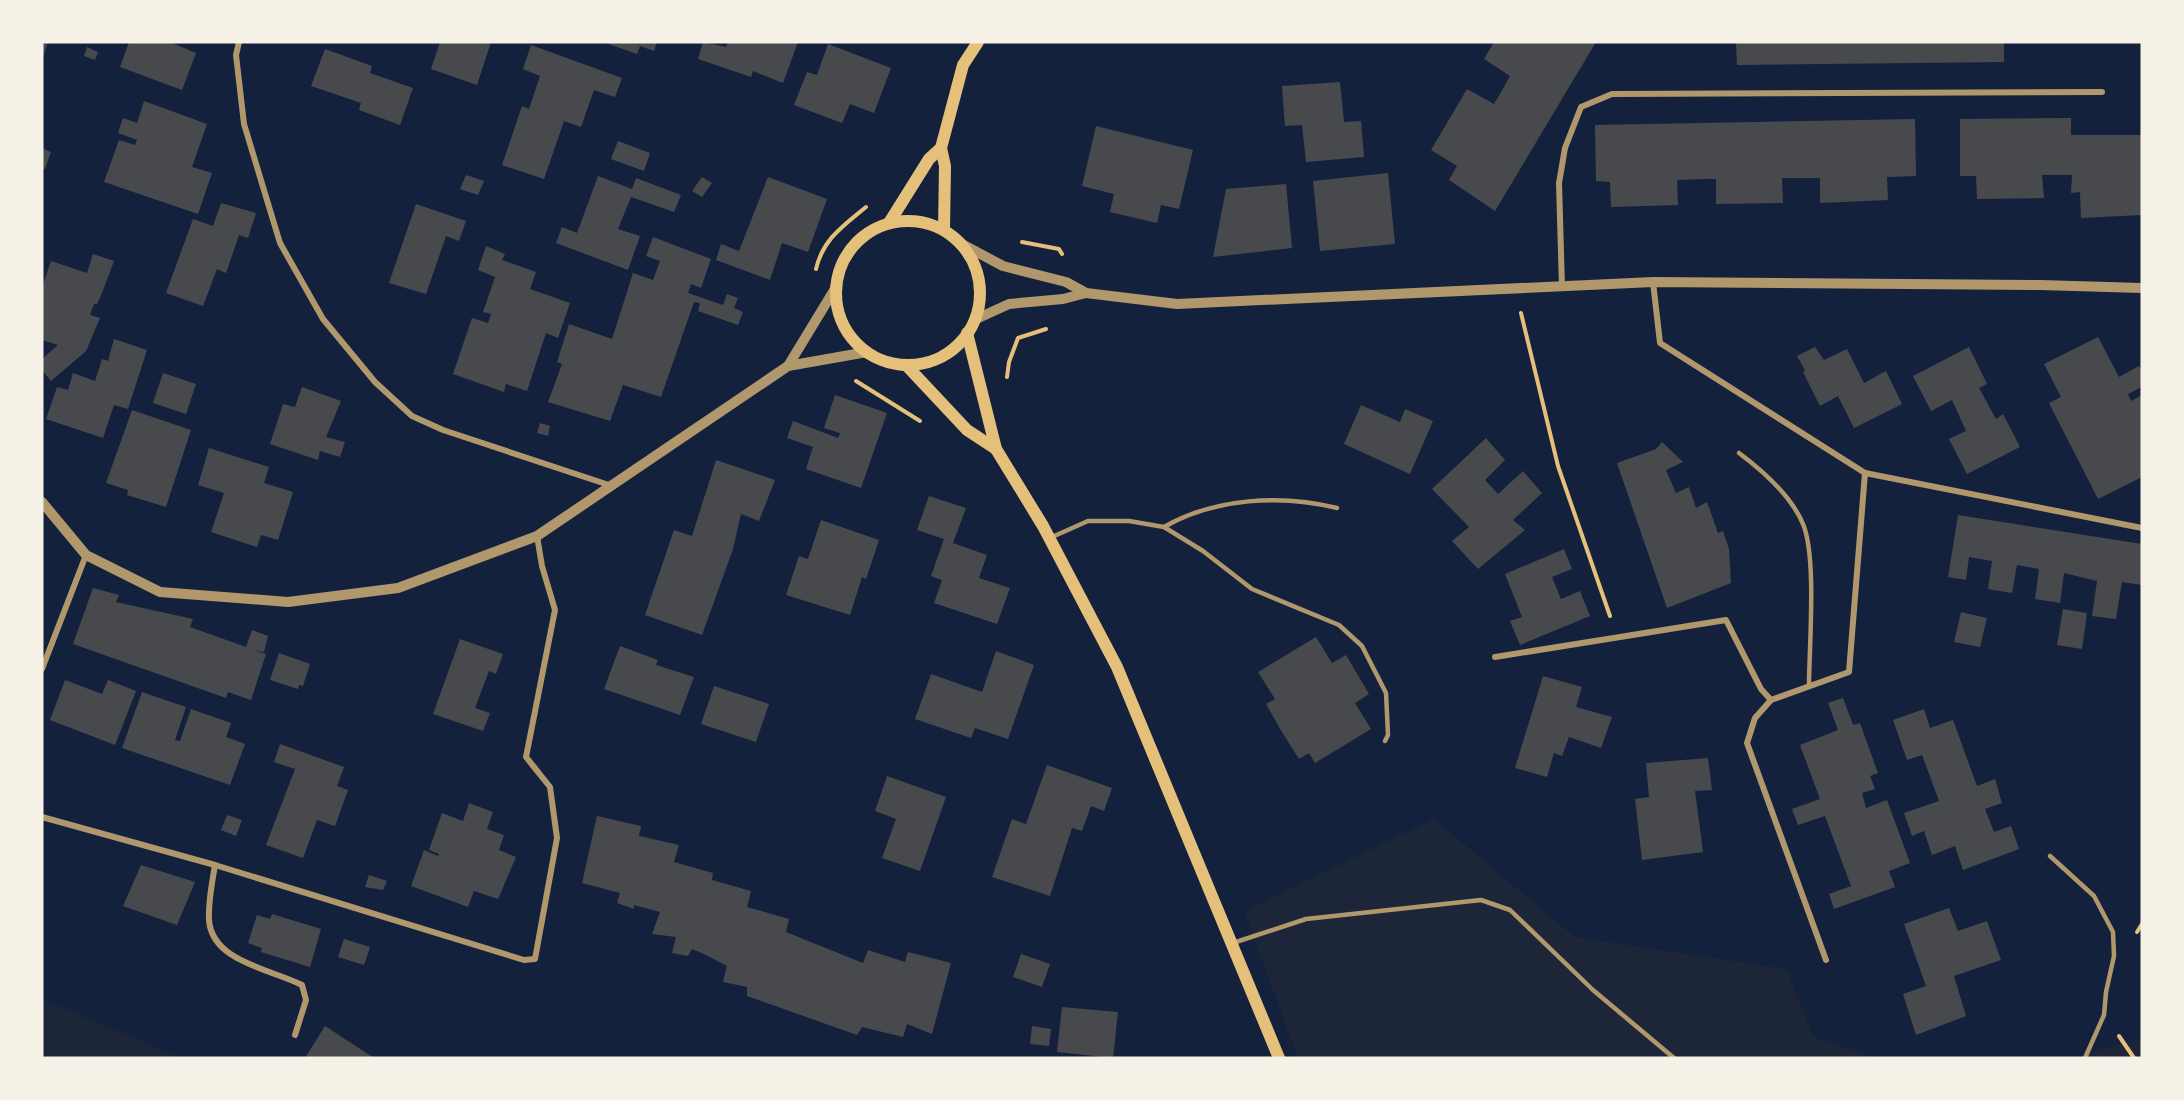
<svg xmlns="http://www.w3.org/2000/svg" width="2184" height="1100" viewBox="0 0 2184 1100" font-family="'Public Sans',sans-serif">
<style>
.green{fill:#1d2539}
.building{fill:#48494c}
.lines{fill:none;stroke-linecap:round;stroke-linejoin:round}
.path{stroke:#e5c07b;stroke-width:4}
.service{stroke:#b1986c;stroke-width:4.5}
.minor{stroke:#b1986c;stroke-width:6}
.tertiary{stroke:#b1986c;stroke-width:10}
.secondary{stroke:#e5c07b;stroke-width:12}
</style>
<rect width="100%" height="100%" fill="#14213d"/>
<g class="green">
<polygon points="1434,819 1575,937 1786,969 1814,1037 1876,1058 1298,1058 1244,911"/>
<polygon points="42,999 182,1058 42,1058"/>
<polygon points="2142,1037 2142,1058 2074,1058"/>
</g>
<g class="building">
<polygon points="42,42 48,42 42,60"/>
<polygon points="129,42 170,42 196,53 182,90 120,67"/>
<polygon points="440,42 491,42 477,85 431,69"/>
<polygon points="603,42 657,42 654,51 640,46 637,54"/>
<polygon points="703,42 726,47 728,42 798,42 783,83 753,71 751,77 698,59"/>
<polygon points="1494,42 1596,42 1495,211 1449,180 1457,166 1431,150 1467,89 1494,104 1504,87 1510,76 1484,59"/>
<polygon points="1736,42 2004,42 2004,62 1737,65"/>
<polygon points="828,44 891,68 874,113 850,104 842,123 794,105 807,72 817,75"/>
<polygon points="531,45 622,78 615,97 594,90 581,127 564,121 544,179 502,165 522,106 529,109 540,76 523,69"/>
<polygon points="87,47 98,52 95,60 84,56"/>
<polygon points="325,49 372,66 370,73 413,88 400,125 359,110 361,103 311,86"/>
<polygon points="1340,82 1344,122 1361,121 1364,157 1306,162 1302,125 1285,126 1282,86"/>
<polygon points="144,101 207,124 192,167 212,173 198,214 104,182 119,140 135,145 137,140 118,133 123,118 137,123"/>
<polygon points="2071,118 2071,135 2142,135 2142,215 2081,218 2080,192 2071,193 2072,175 2042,175 2044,198 1977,199 1976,176 1960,176 1960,119"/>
<polygon points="1915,119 1916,176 1887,177 1888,200 1820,203 1820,178 1782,178 1783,203 1716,204 1716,179 1703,179 1677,180 1678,205 1611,207 1610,182 1596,181 1595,125"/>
<polygon points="1096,126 1193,150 1179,209 1161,205 1157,223 1110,212 1114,194 1082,186"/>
<polygon points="618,141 650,153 644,171 611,159"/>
<polygon points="42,148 51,152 45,169 42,168"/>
<polygon points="1388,173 1395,244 1320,251 1313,181"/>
<polygon points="466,175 484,181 478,195 460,189"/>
<polygon points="598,176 632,189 636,178 681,195 674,212 631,197 618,229 640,236 628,270 556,243 562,227 577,233"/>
<polygon points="702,177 712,183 702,197 692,191"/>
<polygon points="768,177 827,199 808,252 782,243 770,280 716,260 721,244 739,251"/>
<polygon points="1286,184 1292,248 1213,257 1226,189"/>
<polygon points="221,203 256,213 248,238 239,235 226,273 217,269 203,306 166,293 193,219 213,226"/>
<polygon points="416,204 466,221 459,241 446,236 426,294 389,283"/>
<polygon points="653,237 711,259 701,288 691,284 688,293 723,305 727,294 738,298 734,308 743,312 738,325 698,311 700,303 694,302 661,397 623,385 610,421 548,402 562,364 557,362 569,324 612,339 633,273 653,280 660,261 646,256"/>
<polygon points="486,246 505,254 502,260 536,272 530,289 570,303 558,338 546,333 527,391 506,384 504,392 453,374 472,318 488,323 491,314 483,312 495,277 478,270"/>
<polygon points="93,254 114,261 102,293 97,304 94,304 90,315 100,318 86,351 51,381 42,370 42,359 58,345 42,340 42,287 51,261 87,273"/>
<polygon points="2098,337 2119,377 2139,366 2142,371 2142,387 2128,394 2131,401 2142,395 2142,477 2098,499 2049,403 2061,397 2044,364"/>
<polygon points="114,339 147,350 128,409 114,405 103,438 46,419 57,387 68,390 73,373 95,381 102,359 108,361"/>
<polygon points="1815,347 1824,360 1847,349 1864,383 1886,371 1902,404 1854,428 1838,396 1820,406 1803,372 1805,370 1797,356"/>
<polygon points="1969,347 1987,384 1979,388 1996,419 2003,414 2020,447 1967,474 1949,439 1966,431 1952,400 1931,411 1913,376"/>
<polygon points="163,373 196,384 186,414 153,403"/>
<polygon points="302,387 341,401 326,437 345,442 340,457 320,451 318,460 270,444 283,404 295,407"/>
<polygon points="835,395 887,413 861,488 806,469 813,447 787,438 793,421 838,438 840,433 824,428"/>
<polygon points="1361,405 1400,422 1405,409 1433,421 1410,474 1344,444"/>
<polygon points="132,410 191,430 166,507 127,495 128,490 106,483"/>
<polygon points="540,423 550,426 548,436 537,433"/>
<polygon points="1486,438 1505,460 1485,480 1498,494 1523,471 1542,493 1513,520 1525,530 1478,569 1452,541 1469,527 1432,489"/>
<polygon points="1662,442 1683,462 1666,470 1676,493 1689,487 1696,508 1707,502 1718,533 1723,531 1729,549 1731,583 1667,608 1617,463 1656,449"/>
<polygon points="209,448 269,467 264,483 293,492 278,540 261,535 257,547 211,532 224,493 198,485"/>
<polygon points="716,460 775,480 759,521 741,514 733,549 702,635 645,615 674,530 692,536"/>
<polygon points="929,496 966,508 953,543 987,555 979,578 1010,588 997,624 934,603 942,580 931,576 944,539 917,530"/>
<polygon points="1958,515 2142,544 2142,585 2122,582 2116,619 2092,616 2097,581 2064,573 2060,603 2035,599 2039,569 2017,565 2012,593 1988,589 1992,561 1969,557 1966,580 1948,577"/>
<polygon points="821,520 879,540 866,579 862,577 850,615 786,595 799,556 808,559"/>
<polygon points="1564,549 1572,569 1552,577 1561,599 1580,591 1590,616 1520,645 1510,621 1522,617 1505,574"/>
<polygon points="93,588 119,595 116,602 193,619 190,627 246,647 252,630 268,636 264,652 254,650 266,654 251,700 228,692 226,698 73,644"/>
<polygon points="2063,609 2087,613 2082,649 2057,645"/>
<polygon points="1961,612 1987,618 1980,647 1954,642"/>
<polygon points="1316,637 1332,663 1346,655 1369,694 1355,703 1371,729 1315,763 1309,753 1299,759 1282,732 1266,704 1275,699 1258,672"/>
<polygon points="460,639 503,654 496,674 489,671 475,708 490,713 483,731 433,714"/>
<polygon points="620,646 658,660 656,665 694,677 680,715 604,689"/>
<polygon points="996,651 1034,665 1008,739 975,728 971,738 915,719 931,674 982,692"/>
<polygon points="279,653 310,664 303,686 299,685 298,689 270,680"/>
<polygon points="1543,676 1582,687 1576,707 1612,717 1601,748 1569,737 1562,756 1554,753 1547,777 1515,768"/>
<polygon points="65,680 102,694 108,680 136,691 115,745 50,720"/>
<polygon points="714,686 769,704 756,742 701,724"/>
<polygon points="142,692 186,707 175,740 180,741 191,709 231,723 226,737 245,744 230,785 122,748"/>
<polygon points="1843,698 1853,725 1860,723 1878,773 1870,776 1875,789 1862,793 1866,808 1887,800 1910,863 1889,871 1895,887 1834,909 1829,894 1851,886 1825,816 1798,825 1792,809 1820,799 1800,745 1838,730 1828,703"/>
<polygon points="1924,709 1930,728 1953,720 1977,786 1995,779 2002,803 1985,809 1994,832 2011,826 2019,849 1963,870 1955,846 1932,855 1924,831 1912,836 1904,813 1939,801 1922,755 1907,760 1893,720"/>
<polygon points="280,744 344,767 337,786 348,790 335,826 317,820 303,858 266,845 295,769 274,762"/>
<polygon points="1708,758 1712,790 1695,791 1703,852 1642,860 1635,799 1649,797 1646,763"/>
<polygon points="1047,765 1112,788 1104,811 1091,806 1082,831 1072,828 1050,896 992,877 1012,819 1026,824"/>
<polygon points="887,776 946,797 920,871 882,858 896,819 875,811"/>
<polygon points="469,803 493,812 487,829 504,835 499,850 516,857 498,899 474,891 468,907 411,886 424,850 438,856 439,854 429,850 442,813 463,821"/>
<polygon points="227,815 242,820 236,836 221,830"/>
<polygon points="597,816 641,826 639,836 679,845 674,862 713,873 712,880 751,891 747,907 789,919 786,932 863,963 868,950 905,962 908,952 951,963 932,1034 907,1024 903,1037 862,1027 857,1035 747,996 747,987 723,982 727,966 704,954 692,949 688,956 672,953 676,937 652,934 660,912 634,905 634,909 617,903 620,893 582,883"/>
<polygon points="141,865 195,882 177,925 123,906"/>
<polygon points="369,875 387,881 383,890 365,887"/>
<polygon points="1949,908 1958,931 1987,921 2001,960 1954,976 1966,1016 1916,1035 1903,994 1926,986 1904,924"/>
<polygon points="272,914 321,929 310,967 261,952 262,948 248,943 257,915 270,919"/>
<polygon points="344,939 370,947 364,965 338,957"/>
<polygon points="1021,954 1050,964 1042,987 1013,977"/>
<polygon points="1062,1007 1118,1012 1113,1058 1057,1052"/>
<polygon points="325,1026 374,1058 305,1058"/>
<polygon points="1032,1026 1051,1029 1049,1046 1030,1044"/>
</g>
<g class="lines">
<g class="path">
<polyline points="1022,242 1059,249 1062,254"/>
<path d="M816,269c7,-30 27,-43 50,-62"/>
<polyline points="1521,313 1558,466 1610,616"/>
<polyline points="1007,377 1009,362 1018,338 1046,329"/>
<polyline points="856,381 920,421"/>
<polyline points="2137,932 2142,924"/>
<polyline points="2119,1036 2134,1058"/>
</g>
<g class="service">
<path d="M1739,453c24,18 52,42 64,71 14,33 6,124 6,162"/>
<path d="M1164,527c50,-29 118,-33 173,-19"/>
<polyline points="1052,537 1088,521 1129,521 1164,527 1203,551 1252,589 1339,625 1362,646 1386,693 1388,735 1385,741"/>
<polyline points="2050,856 2094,896 2113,932 2114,956 2106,992 2104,1015 2085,1058"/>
<polyline points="1233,943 1306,919 1481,900 1510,910 1593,990 1674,1058"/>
</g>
<g class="minor">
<polyline points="239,42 236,55 244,124 280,243 323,319 375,382 412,416 443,430 612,486"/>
<polyline points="1653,282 1660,343 1865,473 2142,528"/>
<polyline points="1562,287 1559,183 1565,148 1581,107 1612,94 2102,92"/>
<polyline points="1495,657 1726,620 1761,689 1771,700 1849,672 1865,473"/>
<polyline points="42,669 86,555"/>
<polyline points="1771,700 1755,718 1747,743 1826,960"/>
<polyline points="42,817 215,865 524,960 535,959 557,838 550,787 526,757 555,610 542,566 537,536"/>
<path d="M215,865c-3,18 -7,37 -6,55 3,42 62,49 93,65l4,15 -11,35"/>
</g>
<g class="tertiary">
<polyline points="958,242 1003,266 1066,282 1086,293"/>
<polyline points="974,320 1009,304 1063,299 1086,293 1177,304 1653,282 2040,285 2142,288"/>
<polyline points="788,366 836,287"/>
<polyline points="42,502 86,555 160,592 288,602 398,588 537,536 788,366 867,352"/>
</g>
<g class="secondary">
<circle cx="908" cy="293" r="72"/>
<polyline points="889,223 929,159 941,148"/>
<polyline points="944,230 945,166 941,148 963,65 978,42"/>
<polyline points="967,333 996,449 1043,526 1117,667 1279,1058"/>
<polyline points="906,365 967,430 996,449"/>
</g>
</g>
<rect width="2184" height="1100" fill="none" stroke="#f6f1e7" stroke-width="87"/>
</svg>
